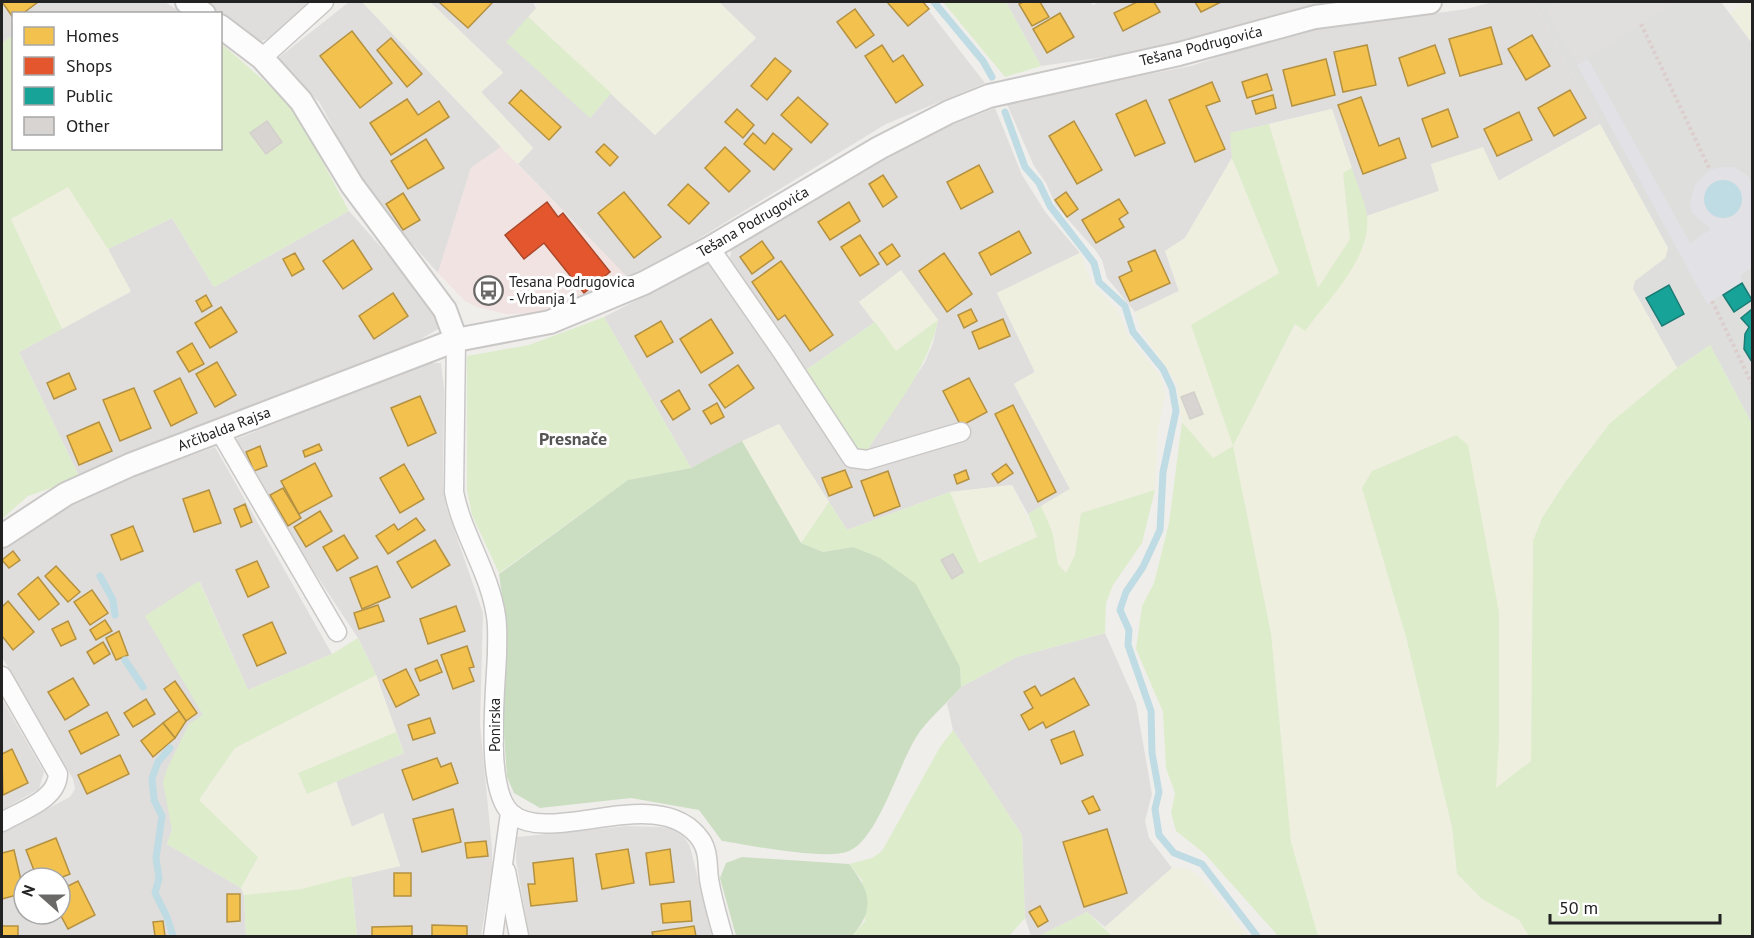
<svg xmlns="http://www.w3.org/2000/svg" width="1754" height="938" viewBox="0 0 1754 938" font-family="'PT Sans',sans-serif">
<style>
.residential{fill:#dfdedc;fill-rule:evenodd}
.commercial{fill:#f1e3e1}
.religious{fill:#dededc}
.farmland{fill:#efefdf}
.grass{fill:#ddeccb}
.forest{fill:#cbdec1}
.parking{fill:#e0dfde}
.plaza{fill:#e2e1e5;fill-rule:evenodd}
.water{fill:#bfdbe3}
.homes{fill:#f2c14e;stroke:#b49141;stroke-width:1.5}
.shops{fill:#e4572e;stroke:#aa472a;stroke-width:1.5}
.public{fill:#17a398;stroke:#1a7c75;stroke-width:1.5}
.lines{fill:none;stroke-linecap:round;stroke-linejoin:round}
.stream{stroke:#bfdbe3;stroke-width:7}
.building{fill:#d7d4d2;stroke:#d3d0cc;stroke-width:1.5}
.minor-casing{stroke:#c9c8c7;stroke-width:21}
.tertiary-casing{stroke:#c9c8c7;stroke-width:26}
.path{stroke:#dccecd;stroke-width:4;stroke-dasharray:3 3;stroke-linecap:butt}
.minor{stroke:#fdfcfc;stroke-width:18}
.tertiary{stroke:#fdfcfc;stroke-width:22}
.labels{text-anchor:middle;stroke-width:6;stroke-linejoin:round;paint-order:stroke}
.street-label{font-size:15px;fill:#222;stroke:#fff}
.poi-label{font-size:15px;fill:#222;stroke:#fff;text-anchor:start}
.quarter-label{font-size:18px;font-weight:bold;fill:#555;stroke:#fff}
</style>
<rect width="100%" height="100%" fill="#f0eeeb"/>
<g class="residential">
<polygon points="2,2 165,2 182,13 14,14 13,35 2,43"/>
<polygon points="205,2 309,2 268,39 258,42"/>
<polygon points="349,2 362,2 501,147 471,168 438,273 367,193 320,103 277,59"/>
<polygon points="430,2 533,2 590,118 611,93 655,135 756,38 719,2 922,2 985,83 886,124 690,244 627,277 518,164 533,148 481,92 503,72"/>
<polygon points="1006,2 1090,2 1093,5 1099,2 1340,2 1314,5 1146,51 1041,66"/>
<polygon points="1493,2 1533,2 1600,124 1498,181 1431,164 1439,191 1367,216 1332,109 1231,133 1232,158 1185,238 1165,251 1179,291 1135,312 1107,278 1102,260 1096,251 1056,206 1046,183 1034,166 1006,102 1191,66 1261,43 1339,23 1401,18 1466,9"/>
<polygon points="995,108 1022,175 1046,213 1080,253 997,293 1035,372 1014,384 1070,489 1028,514 1012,485 950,492 847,530 779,424 691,468 604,317 710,262 844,461 866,452 925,362 933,343 938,320 901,271 859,302 875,322 806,370 730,259 732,243 923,136"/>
<polygon points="349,211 397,265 438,322 438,329 414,343 213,422 80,478 19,352 130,292 108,249 172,218 214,287"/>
<polygon points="427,363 441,363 444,389 443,487 446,506 483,613 480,724 492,848 492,869 481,936 357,936 351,876 400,866 383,813 351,827 336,781 404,753 376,675 358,638 291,537 234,440"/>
<path d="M215,447l117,207 -84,36 -48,-108 3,134 -14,8 -4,9 -16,79 3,18 -5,14 74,44 3,7 2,41h-244v-104l68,-35 5,-8 -2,-10 -71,-122v-109l19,-16 45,-24 67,-31zM24,878h36v36h-36z"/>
<polygon points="1105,633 1136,703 1152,794 1145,821 1149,838 1172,868 1105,927 1087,912 1039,936 1031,936 1025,918 1022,835 953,730 947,703 961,687 1017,657"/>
<polygon points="2,699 44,772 39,789 2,810"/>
<polygon points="627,826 661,827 672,829 684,837 690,846 712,936 529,936 516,860 517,837"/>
</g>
<polygon class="commercial" points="501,147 627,277 576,301 534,313 506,314 477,307 465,301 438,273 471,168"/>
<polygon class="religious" points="1533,2 1721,2 1752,43 1752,424 1710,345 1677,368 1633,289 1634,281 1665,258 1668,248"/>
<g class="farmland">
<polygon points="362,2 430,2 503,73 481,92 533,148 518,164"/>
<polygon points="533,2 719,2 756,38 655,135 528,17 538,6"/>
<polygon points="1746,2 1752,2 1752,43 1730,13"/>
<polygon points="1332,109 1352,168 1343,174 1350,239 1318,289 1269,124"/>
<polygon points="1600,124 1668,248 1665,258 1635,281 1633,289 1677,368 1610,423 1566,480 1542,518 1533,541 1531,761 1495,789 1468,445 1455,435 1372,471 1362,488 1406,637 1452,827 1457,874 1482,899 1519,920 1529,936 1318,936 1291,842 1271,633 1233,447 1213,459 1182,422 1177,384 1141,331 1135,312 1179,291 1165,251 1185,238 1232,158 1279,273 1191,325 1233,445 1296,324 1305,331 1365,244 1367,216 1439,191 1431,164 1483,147 1499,181"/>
<polygon points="68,186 108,249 131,291 62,329 11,219"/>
<polygon points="1080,253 1092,284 1117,309 1128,335 1161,377 1165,396 1158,431 1155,490 1081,513 1075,555 1066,573 1058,564 1052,531 1041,506 1070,489 1014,384 1035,372 997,293"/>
<polygon points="901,270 938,320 896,351 859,302"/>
<polygon points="779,424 829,502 801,543 742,441"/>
<polygon points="1012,485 1037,537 979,563 950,492"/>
<polygon points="376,675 396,732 298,773 307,794 336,781 352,827 383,813 400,866 302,889 244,895 241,888 258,857 199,801 235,748"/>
<polygon points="1172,868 1189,869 1201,878 1248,936 1112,936 1105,927"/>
</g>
<g class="grass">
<polygon points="943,2 1006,2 1041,66 1005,77"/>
<polygon points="528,17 611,93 590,118 506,42"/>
<polygon points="13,35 14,148 220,148 221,43 287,101 300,120 349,211 214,287 172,218 108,249 68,187 11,219 62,329 19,352 80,478 28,496 2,519 2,43"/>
<path d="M1269,124l49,164 32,-49 -7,-66 9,-5c4,15 13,32 15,48 5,41 -39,84 -62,115l-10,-7 -62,122 38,187 20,209 27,94h-40l-73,-82 -29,-23 -5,-18 4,-20 -9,-25 -3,-56 -27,-63 6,-43 12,-23 15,-60 13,-101 31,36 20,-12 -42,-121 88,-52 -47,-115 -2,-25z"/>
<polygon points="604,317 691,468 628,480 499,573 472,515 467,490 467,356 529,345"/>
<path d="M938,320c-10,49 -45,90 -72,132l-9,-4 -51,-78 69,-48 21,29z"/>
<polygon points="1710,345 1752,424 1752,936 1529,936 1519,920 1482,899 1457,874 1452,827 1406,637 1362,488 1372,471 1456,435 1468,445 1499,612 1499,739 1496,788 1531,761 1533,541 1542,518 1566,481 1610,423 1677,368"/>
<polygon points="1155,490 1142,543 1113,585 1106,603 1105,633 1017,657 961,687 960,667 853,547 823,552 801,543 829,502 847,530 950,492 979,563 1037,537 1028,514 1041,506 1052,531 1058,564 1066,573 1075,555 1081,513"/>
<polygon points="199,581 248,690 332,654 358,638 376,675 235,748 199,800 258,857 241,888 167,844 172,830 163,782 167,769 189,724 203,715 145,616"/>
<polygon points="953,730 1022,835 1025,918 1009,936 852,936 865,921 862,880 849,864 872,858 882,851 940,747"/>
<polygon points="396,732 404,753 307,794 298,773"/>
<polygon points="351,876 357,936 246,936 244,895 302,889"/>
<polygon points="1087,912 1112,936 1039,936"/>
</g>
<g class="forest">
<path d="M742,441l59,102 22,9 30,-5 27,11 36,26 44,83 1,20c-13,15 -28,28 -40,43 -21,27 -41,108 -72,121 -24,10 -99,-6 -127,-10l-23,-31 -68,-12 -91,10 -26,-15 -7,-16 -4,-57 3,-97 -7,-49 129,-94 63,-12z"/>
<path d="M742,857l107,7c21,27 27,45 3,72h-116l-16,-58 6,-15z"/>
</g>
<polygon class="parking" points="1553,2 1677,2 1577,65 1547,10"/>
<path class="plaza" d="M1588,59l102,184 21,-14 -19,-16 -2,-9 5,-20 15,-14 10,-3h14l14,9 4,11v80l-11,8 1,8 -35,21 -130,-239zM1719,180h7l6,36 -6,2h-7l-6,-35z"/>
<circle class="water" cx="1723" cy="199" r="19"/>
<g class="homes">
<polygon points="2,2 38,2 22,14 14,14 14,19"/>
<polygon points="439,2 493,2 468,28"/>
<polygon points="887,2 923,2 929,9 908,26"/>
<polygon points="1023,2 1040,2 1049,17 1032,26 1019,4"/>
<polygon points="1137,2 1154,2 1160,12 1123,31 1114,13"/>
<polygon points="1195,2 1221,2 1201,12"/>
<polygon points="855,9 874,35 856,48 837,22"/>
<polygon points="1060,13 1074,37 1047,53 1033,29"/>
<polygon points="1491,27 1502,64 1460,76 1449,39"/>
<polygon points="352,31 392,83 360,108 320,56"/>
<polygon points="1532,35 1550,66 1526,80 1508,49"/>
<polygon points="391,38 422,74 407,87 377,50"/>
<polygon points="882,45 893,62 903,55 923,85 896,103 865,56"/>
<polygon points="1367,45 1376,85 1343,92 1334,52"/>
<polygon points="1435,45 1445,73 1408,86 1399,58"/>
<polygon points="775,58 791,71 767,100 751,86"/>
<polygon points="1326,59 1335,95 1292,106 1283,70"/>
<polygon points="1267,74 1272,90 1247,98 1242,82"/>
<polygon points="1212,82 1220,101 1206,106 1225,149 1195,162 1169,100"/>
<polygon points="521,90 561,127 549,140 509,103"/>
<polygon points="1570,90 1586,118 1554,136 1538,108"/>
<polygon points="1273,95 1276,108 1256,114 1252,101"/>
<polygon points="798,97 828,124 811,143 781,115"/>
<polygon points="1361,97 1379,146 1399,138 1406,158 1363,174 1338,105"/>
<polygon points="407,99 418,115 439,101 449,117 391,155 370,123"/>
<polygon points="1146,100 1165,143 1135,156 1116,114"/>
<polygon points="737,109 754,125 743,138 725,122"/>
<polygon points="1448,109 1458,137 1432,147 1422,119"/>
<polygon points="1519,112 1532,140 1497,156 1484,129"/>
<polygon points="1074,121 1102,170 1077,184 1049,136"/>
<polygon points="753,133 765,144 773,133 792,149 774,170 744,144"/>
<polygon points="426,139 444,168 408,189 391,161"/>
<polygon points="604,144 618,157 610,166 596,152"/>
<polygon points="725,147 750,171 729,192 705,168"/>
<polygon points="979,165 993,192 961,209 947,182"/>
<polygon points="883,175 897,197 883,207 869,184"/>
<polygon points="688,184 709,203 689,224 668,205"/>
<polygon points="624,192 661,237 634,258 598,213"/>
<polygon points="1066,192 1078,209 1067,217 1055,200"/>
<polygon points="403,193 420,220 403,230 386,204"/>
<polygon points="1119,199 1128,213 1119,219 1124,227 1096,243 1082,220"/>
<polygon points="849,202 860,221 830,240 818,222"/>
<polygon points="1019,231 1031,253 991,275 979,253"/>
<polygon points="860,235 879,264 860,276 841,247"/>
<polygon points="353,240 372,269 343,289 323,261"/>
<polygon points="762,241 774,258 752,274 740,257"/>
<polygon points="892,244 900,256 887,265 879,253"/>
<polygon points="1155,250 1170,283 1130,301 1119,277 1132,271 1128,262"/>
<polygon points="295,253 304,269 292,276 283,259"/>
<polygon points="944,253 972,294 947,312 919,271"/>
<polygon points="781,261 833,335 810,351 785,315 778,320 752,282"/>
<polygon points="393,293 408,316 374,339 359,316"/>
<polygon points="206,295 212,306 202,312 196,301"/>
<polygon points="221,307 237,332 210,348 195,323"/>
<polygon points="971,309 977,321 964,328 958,315"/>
<polygon points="711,319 733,353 701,373 680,339"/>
<polygon points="1003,319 1010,336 979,349 972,332"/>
<polygon points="661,321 673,342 647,357 635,336"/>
<polygon points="192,343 204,364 189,372 177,352"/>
<polygon points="217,362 236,395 215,407 196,374"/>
<polygon points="738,365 754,388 725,408 709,385"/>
<polygon points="69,373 76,389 54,399 47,383"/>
<polygon points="180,378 197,413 171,426 154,391"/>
<polygon points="969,378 987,412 961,426 943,391"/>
<polygon points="134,388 151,428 120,441 103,400"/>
<polygon points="679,390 690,409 673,420 661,401"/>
<polygon points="420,396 436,433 408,446 391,408"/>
<polygon points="717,403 724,417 711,424 703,411"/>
<polygon points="1013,405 1056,492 1038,502 995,414"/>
<polygon points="99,422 112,451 79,465 67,436"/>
<polygon points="319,444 322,450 305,457 303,451"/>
<polygon points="260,446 267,466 254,471 246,452"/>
<polygon points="315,463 332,496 299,514 281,481"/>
<polygon points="404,464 424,499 400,513 380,478"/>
<polygon points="1006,464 1013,473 998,483 992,474"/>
<polygon points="845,470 852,487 829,496 822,478"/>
<polygon points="966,470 969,479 957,484 954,475"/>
<polygon points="888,471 900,506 874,516 861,481"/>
<polygon points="283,488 301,518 288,526 270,495"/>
<polygon points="209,490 221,523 194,532 183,499"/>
<polygon points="245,504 252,522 241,527 234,509"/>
<polygon points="320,511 332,531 306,547 294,527"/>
<polygon points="416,518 425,530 388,554 376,536 394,524 398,530"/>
<polygon points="133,526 143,551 121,560 111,535"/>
<polygon points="344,535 358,558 337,571 323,547"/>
<polygon points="435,540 450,565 412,588 397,562"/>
<polygon points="13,551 20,560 9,568 2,560"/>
<polygon points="257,561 269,587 248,597 236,570"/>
<polygon points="56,566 80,592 68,602 45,576"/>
<polygon points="377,566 390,597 362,609 350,578"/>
<polygon points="38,577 59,604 39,620 18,594"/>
<polygon points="92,590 108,613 90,625 74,602"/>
<polygon points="8,601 34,632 13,650 2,636 2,607"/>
<polygon points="378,605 384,621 359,629 354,613"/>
<polygon points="456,606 465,631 428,644 420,619"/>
<polygon points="105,620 112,631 96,640 90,630"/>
<polygon points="68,621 76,639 61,646 52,629"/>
<polygon points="272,622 286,653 257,666 243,635"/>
<polygon points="119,631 128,655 116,660 106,638"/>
<polygon points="103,642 110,654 94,664 87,652"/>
<polygon points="467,646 474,667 469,668 474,681 453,689 441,655"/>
<polygon points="437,660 442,672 420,681 415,669"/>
<polygon points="406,669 419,695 396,707 383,680"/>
<polygon points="73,678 89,705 65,720 48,692"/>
<polygon points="1074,678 1089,705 1046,728 1043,722 1029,730 1021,715 1033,708 1024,692 1035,686 1041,696"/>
<polygon points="175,681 197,713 186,721 164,689"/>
<polygon points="146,699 155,714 133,727 124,713"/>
<polygon points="179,711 186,721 175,738 163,723"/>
<polygon points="107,712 119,735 81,754 69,731"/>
<polygon points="430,718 435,733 413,740 408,725"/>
<polygon points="163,723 175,738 153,757 141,741"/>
<polygon points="1074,731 1083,755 1061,764 1051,740"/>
<polygon points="12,749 28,783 3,795 2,754"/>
<polygon points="120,755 129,774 87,794 78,775"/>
<polygon points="437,758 441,767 451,763 458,783 413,800 402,770"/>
<polygon points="1093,796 1100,810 1089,814 1082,801"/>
<polygon points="453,809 461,842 422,852 413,819"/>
<polygon points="1107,829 1127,893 1084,907 1063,842"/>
<polygon points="56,838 70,874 60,878 37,878 26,850"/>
<polygon points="486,841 488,856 467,858 465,843"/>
<polygon points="628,849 634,883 602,889 596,854"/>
<polygon points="670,849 674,882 650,885 646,853"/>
<polygon points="14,850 24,893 2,899 2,853"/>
<polygon points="573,858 577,901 531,906 528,884 535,884 533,863"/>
<rect x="394" y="873" width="17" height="23"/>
<polygon points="78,881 95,915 68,929 60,914 60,890"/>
<polygon points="227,894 240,894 240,921 227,922"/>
<polygon points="690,901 692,921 663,923 661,904"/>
<polygon points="1040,906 1048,921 1038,927 1029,912"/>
<polygon points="163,921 165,936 155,936 153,922"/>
<polygon points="432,925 467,926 467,936 432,936"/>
<rect x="2" y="926" width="16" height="10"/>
<polygon points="412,926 412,936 372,936 372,927"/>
<polygon points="694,926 696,936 653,936 652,932"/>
</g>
<polygon class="shops" points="547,202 558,217 563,213 610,272 584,293 544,243 524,259 505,235"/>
<g class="public">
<polygon points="1742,283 1752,300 1734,312 1723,295"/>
<polygon points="1669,285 1684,314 1662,326 1646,298"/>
<polygon points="1752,309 1752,362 1744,349 1745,334 1749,327 1741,318"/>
</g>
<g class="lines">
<g class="stream">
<polyline points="934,2 983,61 992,77"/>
<polyline points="1005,112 1025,167 1039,183 1050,206 1094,263 1099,282 1125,306 1133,332 1163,369 1172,388 1176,411 1163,472 1160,530 1143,567 1126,592 1120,610 1129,630 1128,645 1151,711 1152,753 1159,792 1155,809 1159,835 1174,853 1202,864 1257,936"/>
<polyline points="100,576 113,600 115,615"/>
<polyline points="125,660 143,687"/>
<polyline points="170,748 158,762 152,778 154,800 162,816 156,858 159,878 155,893 167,917 173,936"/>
</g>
</g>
<g class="building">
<polygon points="267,121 282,142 266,154 250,133"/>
<polygon points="1194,392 1203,414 1190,419 1181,397"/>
<polygon points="953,554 963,572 952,579 941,560"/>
</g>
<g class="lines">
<defs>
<g id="minor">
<polyline points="262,58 324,2"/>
<polyline points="710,248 783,353 852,458 867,460 961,432"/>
<path d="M456,340l-2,152c8,42 36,81 42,124 2,12 1,25 1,37 -1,35 -13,136 14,160 39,35 149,-33 190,27 8,12 6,25 8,39 3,19 9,39 14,57"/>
<polyline points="219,430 337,632"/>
<path d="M2,676l56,98c-1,26 -36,36 -56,48"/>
<polyline points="506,871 519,936"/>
<polyline points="493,936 510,813"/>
</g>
<g id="tertiary">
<polyline points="187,2 204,14"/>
<polyline points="220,26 262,58 301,101 352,185 445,310 456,340"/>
<polyline points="2,536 66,494 130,465 456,340 550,322 644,283 710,248 879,148 949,112 989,96 1179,54 1315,17 1430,2"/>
</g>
</defs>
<use href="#minor" class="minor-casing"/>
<use href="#tertiary" class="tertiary-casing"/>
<g class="path">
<polyline points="1641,24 1710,170"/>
<polyline points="1712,301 1752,384"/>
</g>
<use href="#minor" class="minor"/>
<use href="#tertiary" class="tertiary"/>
</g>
<defs>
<symbol id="bus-ring" viewBox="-11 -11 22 22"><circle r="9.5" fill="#fff" stroke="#6a6968" stroke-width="1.5"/><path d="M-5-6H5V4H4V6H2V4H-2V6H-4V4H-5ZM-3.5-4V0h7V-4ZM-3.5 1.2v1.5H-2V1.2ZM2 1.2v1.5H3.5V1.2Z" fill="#6a6968"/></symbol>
</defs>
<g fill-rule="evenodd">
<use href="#bus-ring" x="472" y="274" width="33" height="33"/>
</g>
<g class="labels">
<g class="street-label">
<text transform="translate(1201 46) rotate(-14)" y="5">Tešana Podrugovića</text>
<text transform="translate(753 222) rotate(-30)" y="5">Tešana Podrugovića</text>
<text transform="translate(224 429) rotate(-21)" y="5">Arčibalda Rajsa</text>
<text transform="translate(495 725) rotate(-90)" y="5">Ponirska</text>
</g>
<g class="poi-label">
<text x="509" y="287">Tesana Podrugovica<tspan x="509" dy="17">- Vrbanja 1</tspan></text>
</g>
<g class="quarter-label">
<text x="573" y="445">Presnače</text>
</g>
</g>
<rect width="1754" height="938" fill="none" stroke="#222222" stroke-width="6"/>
<rect x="12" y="12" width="210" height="138" fill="#ffffff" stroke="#a7a7a7" stroke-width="1.5"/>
<rect x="24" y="27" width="30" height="18" fill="#f2c14e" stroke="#a7a7a7" stroke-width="1.5"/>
<text x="66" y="42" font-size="18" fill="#222222">Homes</text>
<rect x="24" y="57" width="30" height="18" fill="#e4572e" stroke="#a7a7a7" stroke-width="1.5"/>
<text x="66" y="72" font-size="18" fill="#222222">Shops</text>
<rect x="24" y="87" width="30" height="18" fill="#17a398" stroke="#a7a7a7" stroke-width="1.5"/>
<text x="66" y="102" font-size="18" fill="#222222">Public</text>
<rect x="24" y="117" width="30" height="18" fill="#d7d4d2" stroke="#a7a7a7" stroke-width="1.5"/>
<text x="66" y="132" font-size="18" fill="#222222">Other</text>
<g transform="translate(42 896) rotate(291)"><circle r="28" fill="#ffffff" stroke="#a7a7a7" stroke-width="1.5"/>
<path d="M0-4.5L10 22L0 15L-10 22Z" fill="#6a6968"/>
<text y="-9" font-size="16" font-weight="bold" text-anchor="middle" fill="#222222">N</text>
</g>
<path d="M1550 914v9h170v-9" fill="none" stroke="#222222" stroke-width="3"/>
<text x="1559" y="914" font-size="18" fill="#222222" stroke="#ffffff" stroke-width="4.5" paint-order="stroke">50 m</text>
</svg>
